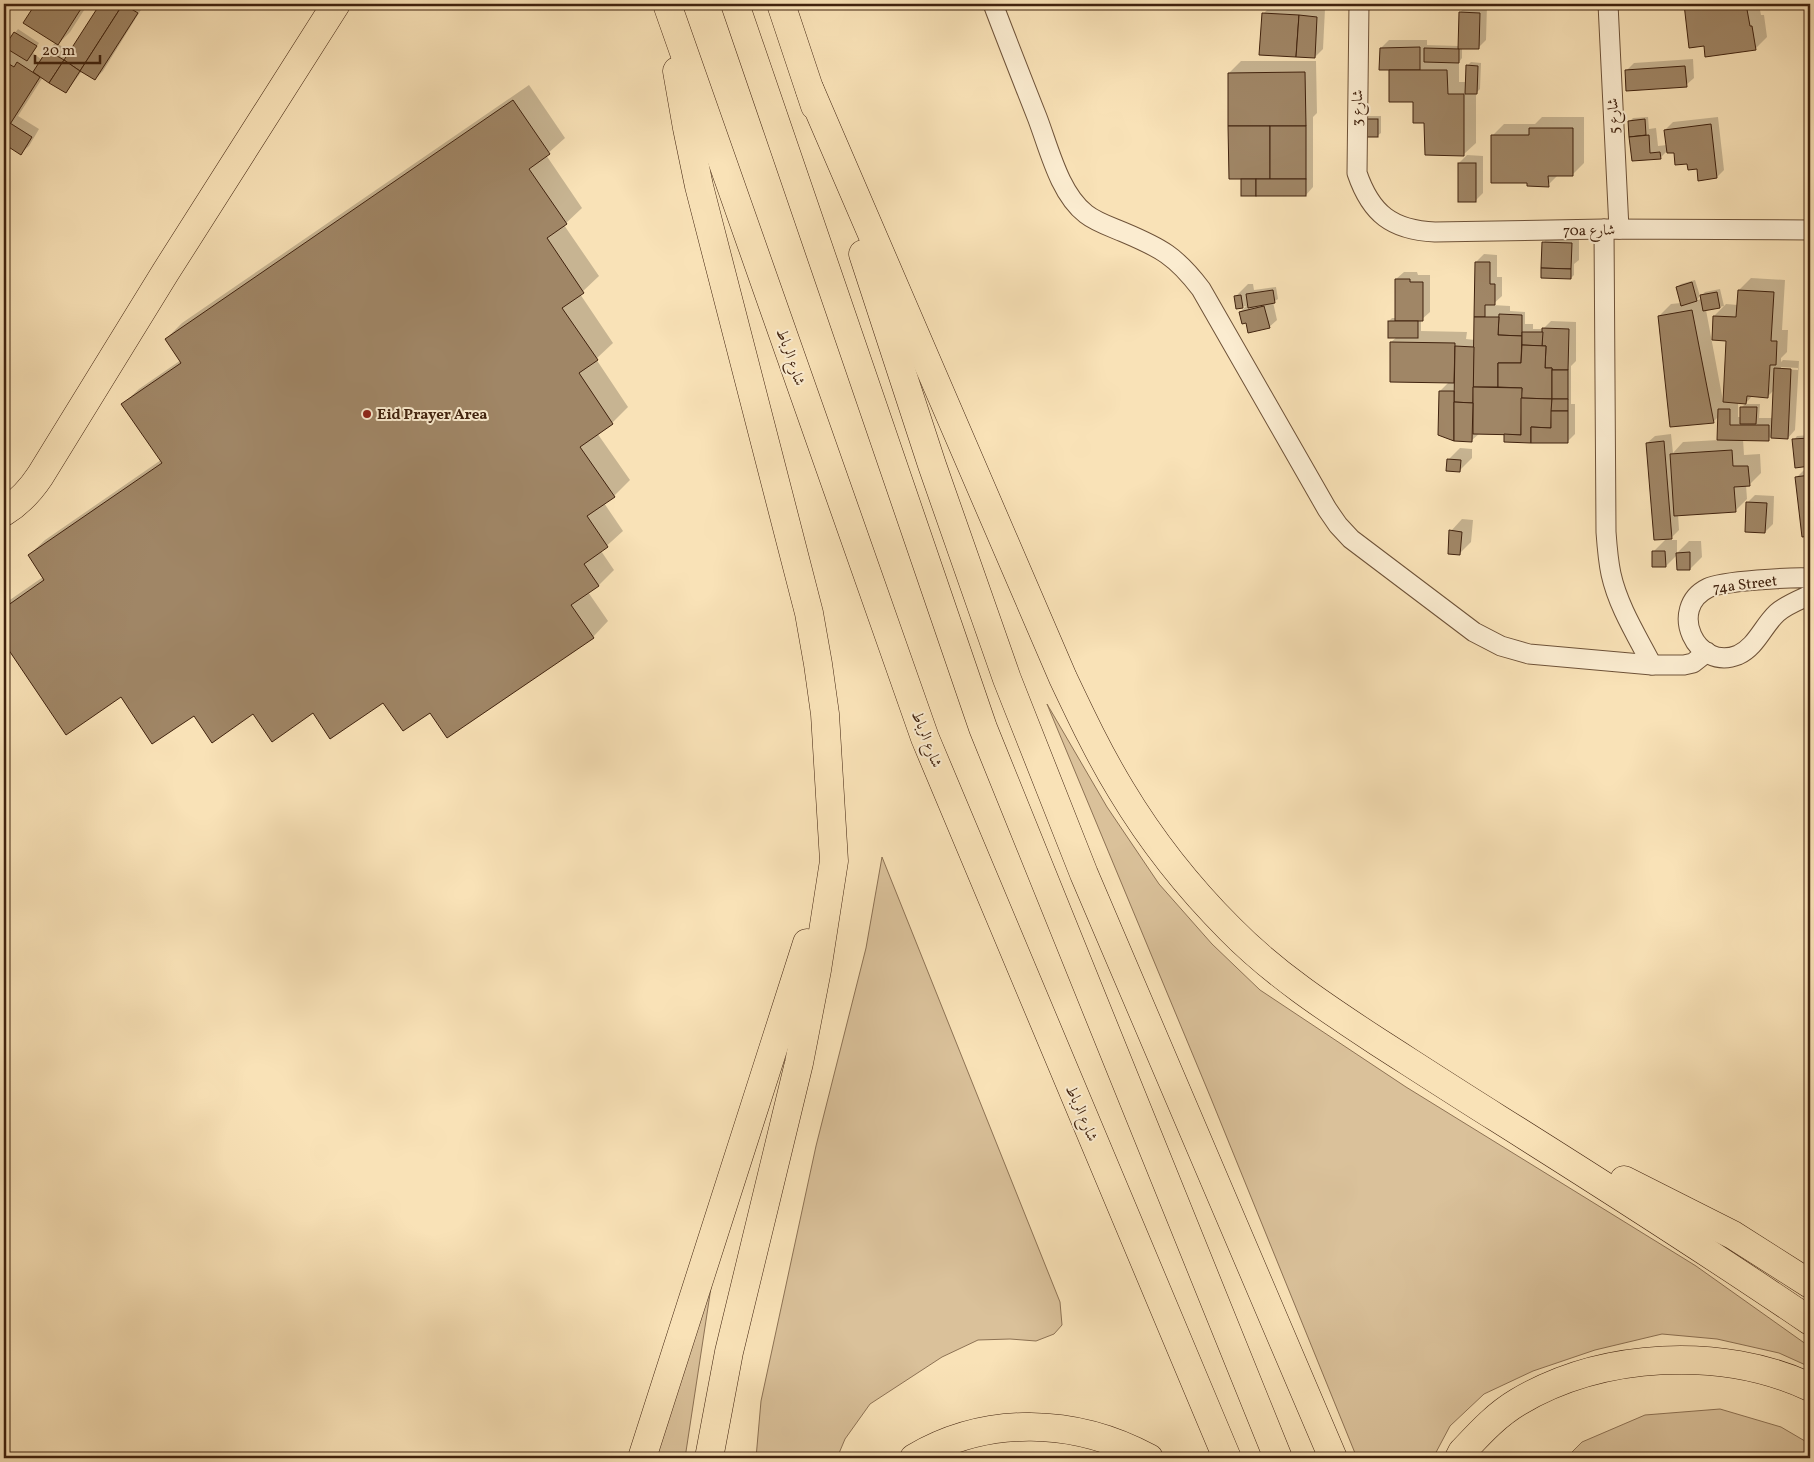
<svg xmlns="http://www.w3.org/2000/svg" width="1814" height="1462" viewBox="0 0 1814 1462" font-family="Vollkorn,Amiri,serif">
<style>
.green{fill:#dac19a;stroke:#8d7254}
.shadow{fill:#0003;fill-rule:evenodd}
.building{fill:#a08666;stroke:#40220e}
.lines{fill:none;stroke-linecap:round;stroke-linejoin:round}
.minor-casing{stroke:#6e5238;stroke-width:21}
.motorway-casing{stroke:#40220e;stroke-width:29}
.minor{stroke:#fbecd0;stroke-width:19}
.motorway{stroke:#f9e2b7;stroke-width:28}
.poi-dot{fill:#8f2418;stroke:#fbecd0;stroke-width:2}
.labels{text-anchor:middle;stroke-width:4;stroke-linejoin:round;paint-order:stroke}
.street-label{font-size:15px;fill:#40220e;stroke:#fbecd0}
.poi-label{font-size:15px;font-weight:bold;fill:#40220e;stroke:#fbecd0;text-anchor:start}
</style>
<rect width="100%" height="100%" fill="#f9e2b7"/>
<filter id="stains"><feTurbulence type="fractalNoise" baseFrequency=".004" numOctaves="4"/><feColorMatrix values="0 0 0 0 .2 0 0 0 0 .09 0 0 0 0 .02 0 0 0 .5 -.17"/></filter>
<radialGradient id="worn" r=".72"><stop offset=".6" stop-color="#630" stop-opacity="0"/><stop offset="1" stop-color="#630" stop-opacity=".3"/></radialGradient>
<g class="green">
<polygon points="1047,704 1107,807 1159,884 1212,944 1260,990 1406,1087 1696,1266 1810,1347 1810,1367 1779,1353 1717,1339 1662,1334 1595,1350 1533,1371 1484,1394 1450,1426 1433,1458 1357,1458 1210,1096"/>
<polygon points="882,857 1060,1302 1062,1325 1054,1334 1036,1341 1010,1339 978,1340 942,1357 870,1404 845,1439 837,1458 756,1458 761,1401 816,1146 866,948"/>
<polygon points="712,1281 685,1458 655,1458"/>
<polygon points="1720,1409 1781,1427 1810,1444 1810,1458 1566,1458 1582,1442 1645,1415"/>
</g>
<g class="shadow">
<polygon points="32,4 88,4 70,32 58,44 70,52 101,4 142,4 144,5 103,71 95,79 82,71 66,92 43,77 18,116 39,129 29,146 21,153 4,142 4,47 18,29 39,43 33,53 42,60 48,50 56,42 35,6"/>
<polygon points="1685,4 1759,4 1761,15 1764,15 1767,37 1755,49 1705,45 1690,47"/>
<polygon points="1468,5 1487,5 1486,40 1478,48 1462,48 1462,58 1459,62 1459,82 1466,82 1467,66 1471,62 1481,63 1480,89 1476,93 1476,143 1464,154 1426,122 1414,101 1390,69 1381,48 1389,40 1427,40 1427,45 1459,46 1460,12"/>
<polygon points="1271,6 1325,9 1323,49 1315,57 1263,14"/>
<polygon points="1693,59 1694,78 1686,85 1626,71 1634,63"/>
<polygon points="1241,61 1316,61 1317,113 1313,117 1313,187 1306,195 1242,178 1229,73"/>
<polygon points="529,85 565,138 546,155 582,208 564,225 599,276 580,294 613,343 596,359 628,407 612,423 597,433 630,480 614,496 604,503 623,531 601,551 614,570 598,586 588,592 608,621 593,637 430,711 384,701 313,712 194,714 121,696 67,733 4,641 4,604 43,577 29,555 45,540 161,460 123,404 139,389 181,360 166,339 182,323"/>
<polygon points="1365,116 1381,116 1381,133 1377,136"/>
<polygon points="1542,117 1584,117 1584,163 1572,175 1558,175 1548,185 1528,181 1492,136 1504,124 1535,124"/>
<polygon points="1648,117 1649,129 1656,128 1658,146 1667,145 1665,130 1673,122 1718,117 1724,170 1717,177 1688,162 1675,151 1666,152 1661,157 1633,160 1630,121 1633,118"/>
<polygon points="1467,155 1483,156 1483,193 1475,201 1459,163"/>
<polygon points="1551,234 1579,235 1579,260 1574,264 1574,275 1571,278 1544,242"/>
<polygon points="1484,254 1497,255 1497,277 1502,277 1502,296 1492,305 1510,306 1510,311 1525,312 1525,324 1533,324 1533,329 1543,329 1551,321 1576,322 1576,361 1571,366 1571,404 1575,404 1575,434 1567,442 1507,433 1480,433 1472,440 1440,391 1449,382 1391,342 1397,337 1389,321 1392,318 1396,318 1396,279 1404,272 1417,272 1418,275 1430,275 1430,312 1421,320 1421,331 1467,332 1466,339 1475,340 1476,262"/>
<path d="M1751,278l34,2 -3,50h6l-1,22 -6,6v4l2,-2 16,1 -4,69 -7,8 -18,-1 -2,2h-25l1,16 16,-1 1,19 -12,12h-3l1,14 -12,12 -57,3 1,16 -10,10h8v13l12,-12h12l1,16 -12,12 -12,-15 -12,12 -13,-14 14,-14 -20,-95 8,-7 16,-2 2,19 10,-11 36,-2v-24l-6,6 -54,-106 12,-12 10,-1 -4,-16 4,-3 14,-4 5,16 -3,4 5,-1 -1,-3 4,-4 15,-3 4,17 -18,4 17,91 4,-61 -13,-24 12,-12 12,1 1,-15zM1781,367l17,1v2l-17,-1zM1774,390l-1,28h-14l1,-14h-15l-3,3 -1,10h-3v-15l8,1 7,-8 15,1z"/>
<polygon points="1248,284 1253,284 1254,290 1276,287 1278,299 1273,302 1277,320 1269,327 1247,322 1240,312 1246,306 1237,308 1236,296"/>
<polygon points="1810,435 1810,465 1796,466 1794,440 1797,436"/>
<polygon points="1460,448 1472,449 1472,458 1460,470 1448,460"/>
<polygon points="1810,469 1810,535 1803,536 1797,477 1804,470"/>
<polygon points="1755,495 1774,496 1773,524 1765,532 1748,502"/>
<polygon points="1462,519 1473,520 1471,542 1459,554 1451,531"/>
</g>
<g class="building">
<polygon points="30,4 84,4 58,45 23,23 34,6"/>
<polygon points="100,4 123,4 80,71 64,60"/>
<polygon points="123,4 138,13 95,80 80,71"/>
<polygon points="1684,4 1746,4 1750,26 1752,26 1756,50 1705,57 1704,46 1689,48"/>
<polygon points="1459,12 1480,13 1479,49 1458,49"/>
<polygon points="1262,13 1299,15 1296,57 1259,55"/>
<polygon points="1299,15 1317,17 1315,58 1296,57"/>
<polygon points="14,32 37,46 27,61 4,47"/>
<polygon points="1420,47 1420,70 1379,70 1380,48"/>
<polygon points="1424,48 1459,49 1459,63 1424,62"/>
<polygon points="47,50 64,60 49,83 33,72"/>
<polygon points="64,60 80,71 66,93 49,83"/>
<polygon points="4,61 14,67 17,62 40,77 7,129 4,128"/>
<polygon points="1466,65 1478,66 1477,94 1465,94"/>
<polygon points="1685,66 1687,87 1626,91 1625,70"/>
<polygon points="1389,70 1447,70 1448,94 1464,94 1464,156 1425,155 1424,123 1413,123 1413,102 1389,102"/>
<polygon points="1305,72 1306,126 1228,126 1228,73"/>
<polygon points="513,100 550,154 529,169 567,224 547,238 584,293 562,308 598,360 579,373 613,424 580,447 615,497 587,516 608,547 584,564 599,586 571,605 594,638 447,738 430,713 403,731 383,703 330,739 313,713 272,742 253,714 212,743 194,716 152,744 121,697 66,735 4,643 4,608 44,580 28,555 162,463 121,404 181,363 165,339"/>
<rect x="1360" y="119" width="18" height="18"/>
<polygon points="1645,119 1646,135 1629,137 1628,121"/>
<polygon points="10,123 32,137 21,155 4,144 4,128 7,129"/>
<polygon points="1711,124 1717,178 1698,181 1697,169 1688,170 1687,164 1675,165 1674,153 1667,153 1664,130"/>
<polygon points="1228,126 1270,126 1270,179 1229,179"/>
<rect x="1270" y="126" width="36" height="53"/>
<polygon points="1529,128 1573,128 1573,176 1548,176 1549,187 1527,186 1527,183 1491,183 1491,135 1529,135"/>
<polygon points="1649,135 1650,153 1660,152 1661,159 1632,161 1629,137"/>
<rect x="1458" y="163" width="18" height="39"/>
<rect x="1241" y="179" width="15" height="17"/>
<rect x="1256" y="179" width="50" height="17"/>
<polygon points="1542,242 1572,243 1571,269 1541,268"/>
<polygon points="1475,262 1490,262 1490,284 1495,284 1495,305 1485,305 1485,317 1474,317"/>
<polygon points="1541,268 1571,269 1571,279 1541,278"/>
<polygon points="1395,279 1410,279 1410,282 1423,282 1423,321 1395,321"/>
<polygon points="1692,282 1697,301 1681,306 1676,287"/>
<polygon points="1273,290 1275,303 1248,308 1246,294"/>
<polygon points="1738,290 1774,292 1771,341 1777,341 1776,365 1770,365 1768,398 1747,396 1746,404 1723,402 1726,341 1712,340 1713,316 1736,317"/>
<polygon points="1717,292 1720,308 1703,311 1700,295"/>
<polygon points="1241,295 1243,308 1236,309 1234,296"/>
<polygon points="1264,306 1270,328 1248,333 1246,323 1242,324 1239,312"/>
<polygon points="1692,310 1714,423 1670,427 1658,316"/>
<polygon points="1499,314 1522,315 1522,336 1498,335"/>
<polygon points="1474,317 1499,317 1498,335 1522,336 1521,363 1498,363 1498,387 1473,387"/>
<rect x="1388" y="321" width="30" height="17"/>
<polygon points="1542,328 1569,329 1568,370 1552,370 1552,368 1545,368 1546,346 1542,346"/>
<polygon points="1522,332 1543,332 1542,346 1522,345"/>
<polygon points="1390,342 1455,343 1454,383 1390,382"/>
<polygon points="1522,345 1546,346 1545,368 1552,368 1552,399 1521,398 1522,388 1498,387 1498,363 1521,363"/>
<polygon points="1455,346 1474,347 1473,403 1454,402"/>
<polygon points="1774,368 1791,369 1788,439 1771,438"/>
<rect x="1552" y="370" width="16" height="29"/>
<polygon points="1473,387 1522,388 1521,435 1473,434"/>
<polygon points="1439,391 1454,391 1454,441 1438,435"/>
<polygon points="1521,398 1552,399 1551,428 1531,427 1531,443 1504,442 1504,434 1521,435"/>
<polygon points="1552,399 1568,399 1568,411 1551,411"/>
<polygon points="1454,402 1473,403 1472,442 1454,441"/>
<polygon points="1740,407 1757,407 1756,424 1740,424"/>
<polygon points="1718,409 1730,409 1730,425 1769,425 1769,441 1717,440"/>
<polygon points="1551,411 1568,411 1568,443 1531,443 1531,427 1551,428"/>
<polygon points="1810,438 1810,466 1795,468 1792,439"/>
<polygon points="1664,441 1672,539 1654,540 1646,443"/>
<polygon points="1732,450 1733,466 1748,466 1750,486 1734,487 1736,512 1674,516 1670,454"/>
<polygon points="1447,459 1461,460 1460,472 1446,471"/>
<polygon points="1810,475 1810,536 1802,537 1795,477"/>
<polygon points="1746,502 1767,503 1765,533 1745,532"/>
<polygon points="1449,530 1462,532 1460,555 1448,554"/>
<polygon points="1652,551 1665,551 1666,567 1652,567"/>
<polygon points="1690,552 1690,570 1677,570 1676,553"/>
</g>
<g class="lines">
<defs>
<g id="minor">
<path d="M993,4c14,37 29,75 44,113 12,31 22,76 49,97 10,8 25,13 37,18 38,16 53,24 78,57l126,220 11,16 13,14 123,93 27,14 28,8 123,11h32l9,-2 14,-11"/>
<path d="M1359,4l-2,169c14,41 35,57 78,59l169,-3 206,1"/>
<polyline points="1608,4 1619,229"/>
<path d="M1604,229l2,303c1,14 2,28 5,42 7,32 26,62 41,91"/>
<path d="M1810,578c-18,-1 -88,3 -102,10 -41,20 -12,84 30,67 18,-8 25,-29 39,-42 9,-8 22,-13 33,-18"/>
</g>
<g id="motorway">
<polyline points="667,4 925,738 1227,1458"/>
<polyline points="735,4 983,728 1278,1458"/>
<polyline points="781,4 815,106"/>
<polyline points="677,71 687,128 699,186 809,613 818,664 825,714 834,861 817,970 799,1063 729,1352 709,1458"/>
<path d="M810,90l253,588c18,38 36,76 58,112 30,50 67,97 109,139 43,44 96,79 148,113 39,25 79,51 119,76 105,66 210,133 313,203"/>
<polyline points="863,254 932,465 1007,679 1084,874 1333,1458"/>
<path d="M4,512c16,-10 26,-21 36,-36l125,-203 171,-269"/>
<polyline points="1624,1180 1733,1235 1810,1284"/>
<polyline points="642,1458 807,943"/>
<path d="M914,1458c73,-43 161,-40 235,0"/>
<path d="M1459,1458l3,-6c17,-18 34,-37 56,-50 84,-50 204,-56 292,-15"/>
</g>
</defs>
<use href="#minor" class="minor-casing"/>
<use href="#motorway" class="motorway-casing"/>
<use href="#minor" class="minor"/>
<use href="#motorway" class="motorway"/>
</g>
<circle class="poi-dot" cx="367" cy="414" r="5"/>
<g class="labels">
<g class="street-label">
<text transform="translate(1357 108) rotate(-89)" y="5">شارع 3</text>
<text transform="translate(1613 116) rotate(-93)" y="5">شارع 5</text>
<text transform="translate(1589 230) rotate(-1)" y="5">70a شارع</text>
<text transform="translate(791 357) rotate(71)" y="5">شارع الرباط</text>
<text transform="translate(1745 584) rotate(-7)" y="5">74a Street</text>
<text transform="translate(927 739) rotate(69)" y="5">شارع الرباط</text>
<text transform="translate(1082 1113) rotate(67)" y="5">شارع الرباط</text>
</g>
<g class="poi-label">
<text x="377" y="419">Eid Prayer Area</text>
</g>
</g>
<rect width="1814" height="1462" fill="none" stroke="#f9e2b7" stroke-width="20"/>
<rect x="5" y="5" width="1804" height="1452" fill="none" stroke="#40220e" stroke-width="2.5"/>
<rect x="10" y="10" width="1794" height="1442" fill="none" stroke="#40220e"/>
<path d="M35 55v8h65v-8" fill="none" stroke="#40220e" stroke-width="2.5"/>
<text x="42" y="55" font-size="15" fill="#40220e" stroke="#fbecd0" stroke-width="4" paint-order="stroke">20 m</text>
<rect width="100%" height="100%" filter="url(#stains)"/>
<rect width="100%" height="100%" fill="url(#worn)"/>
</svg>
